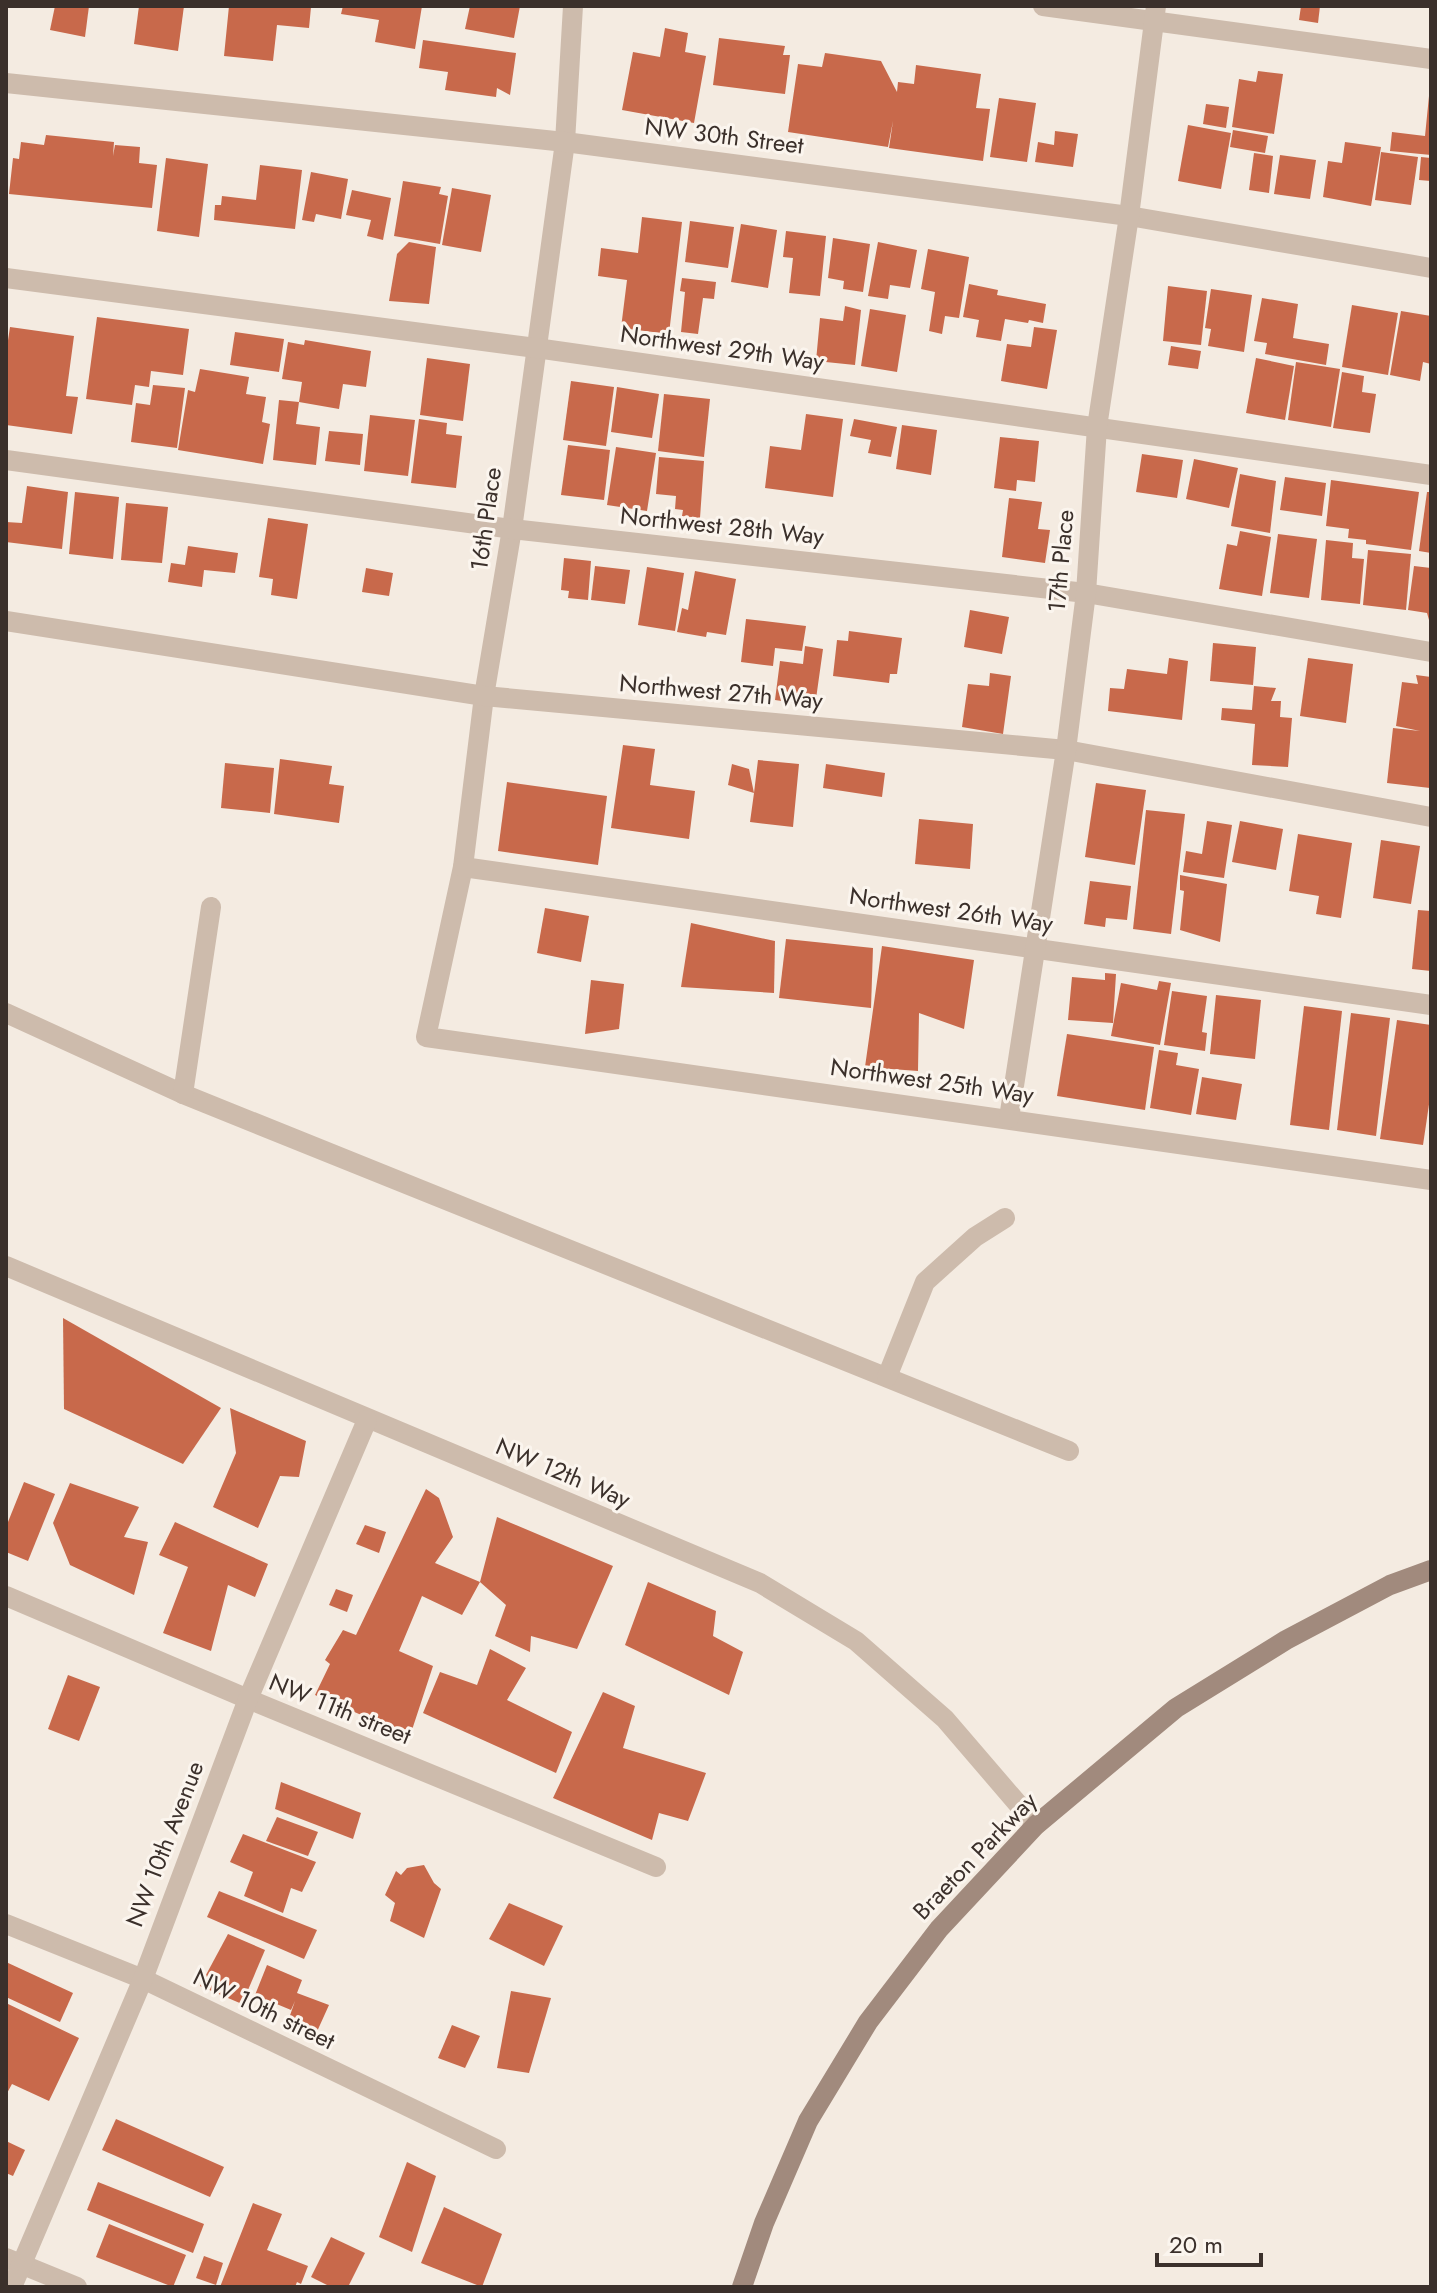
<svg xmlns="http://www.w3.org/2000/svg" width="1437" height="2293" viewBox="0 0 1437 2293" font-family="Jost,sans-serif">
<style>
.building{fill:#c8694b}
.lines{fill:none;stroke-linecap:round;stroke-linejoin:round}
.street{stroke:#cdbbac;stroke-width:20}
.secondary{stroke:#a18a7d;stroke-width:20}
.labels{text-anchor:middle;stroke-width:6;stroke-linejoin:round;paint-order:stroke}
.street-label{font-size:24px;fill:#3b302b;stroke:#fbf5ee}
</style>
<rect width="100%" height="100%" fill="#f4ebe1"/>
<g class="building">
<polygon points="55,6 89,6 85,37 50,30"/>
<polygon points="139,6 184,6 178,51 134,44"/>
<polygon points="229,6 311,7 309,28 277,25 273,61 224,56"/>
<polygon points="343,6 422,6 415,49 375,42 379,20 341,14"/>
<polygon points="470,6 520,6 514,38 465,29"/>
<polygon points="1301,6 1320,6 1318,23 1299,20"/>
<polygon points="665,28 688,33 685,52 706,56 694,123 622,110 633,52 660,57"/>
<polygon points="719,38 785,46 783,55 790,55 785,94 713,85"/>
<polygon points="423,40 516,53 510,95 497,88 496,97 445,90 448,72 419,68"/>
<polygon points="825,53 881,61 897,92 898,82 914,84 916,65 981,74 976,108 990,109 983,161 889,148 893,121 888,147 788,132 798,64 822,67"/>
<polygon points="1258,71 1283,74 1274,134 1232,127 1239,79 1256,82"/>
<polygon points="1429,96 1431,96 1431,155 1390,151 1392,132 1425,136"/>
<polygon points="999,98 1036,103 1027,162 990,157"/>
<polygon points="1206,104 1229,107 1226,128 1203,124"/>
<polygon points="1188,125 1231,133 1221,189 1178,181"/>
<polygon points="1233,130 1268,136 1265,153 1230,147"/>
<polygon points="1055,131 1078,134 1073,167 1035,162 1038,142 1054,145"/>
<polygon points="46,135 114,142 113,156 115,145 140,147 139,163 157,165 152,208 9,194 13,158 19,159 21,142 44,145"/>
<polygon points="1345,142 1381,147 1371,206 1323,197 1328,161 1342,163"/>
<polygon points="1381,152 1418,157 1411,205 1375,200"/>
<polygon points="1254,153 1273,156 1269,193 1249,190"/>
<polygon points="1280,155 1316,160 1310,199 1274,194"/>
<polygon points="1421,157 1431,158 1431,181 1419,180"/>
<polygon points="166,158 208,164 199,237 157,231"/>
<polygon points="260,165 302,170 295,229 214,220 215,205 221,205 222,196 256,200"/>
<polygon points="311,172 348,179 341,219 316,214 314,222 302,220"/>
<polygon points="403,181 441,187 439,194 448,196 440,244 394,236"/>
<polygon points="452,188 491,195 481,252 442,245"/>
<polygon points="352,190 391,198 383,240 367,236 371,220 346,215"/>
<polygon points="642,217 682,222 669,334 621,328 627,280 598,276 601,248 638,253"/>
<polygon points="690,221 734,227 728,268 685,262"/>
<polygon points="741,224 777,230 768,288 731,282"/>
<polygon points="786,231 826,236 820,296 789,293 793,258 783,257"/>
<polygon points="833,238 870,244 863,292 843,289 844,281 828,278"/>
<polygon points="409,242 436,247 429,304 389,301 397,254"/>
<polygon points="878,242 917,250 910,288 890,285 888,299 868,296"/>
<polygon points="928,249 969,257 959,318 945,316 942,334 929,331 935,292 921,289"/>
<polygon points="682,278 716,282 714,299 703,298 698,334 681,332 685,292 680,291"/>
<polygon points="969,284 998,290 997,295 1046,304 1043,323 1029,320 1028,323 1005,319 1001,341 976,337 979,320 963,317"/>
<polygon points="1168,286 1207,291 1201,345 1163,341"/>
<polygon points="1211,289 1252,295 1244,352 1208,346 1211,329 1205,328"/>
<polygon points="1262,298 1298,304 1293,338 1329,344 1326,365 1265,354 1267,343 1254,341"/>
<polygon points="1352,305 1398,313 1388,375 1342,367"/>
<polygon points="845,306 861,310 855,365 816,361 820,318 843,321"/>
<polygon points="870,309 906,315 897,372 861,366"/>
<polygon points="1401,311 1431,316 1431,364 1423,362 1420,381 1390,375"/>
<polygon points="97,317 189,329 183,375 151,371 149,387 135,385 132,405 86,399"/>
<polygon points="10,327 74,336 66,396 78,397 72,434 6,425 6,354"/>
<polygon points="1034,327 1057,330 1047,389 1001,381 1007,344 1031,347"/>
<polygon points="235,332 284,339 279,372 230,365"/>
<polygon points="305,340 371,351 366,387 343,384 339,409 299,402 302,382 282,379 288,342 304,345"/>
<polygon points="1171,346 1201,351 1198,369 1168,365"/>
<polygon points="427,358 470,364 463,421 420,415"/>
<polygon points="1256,358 1294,366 1285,420 1246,413"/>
<polygon points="1296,362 1340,369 1331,427 1288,420"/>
<polygon points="200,369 249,377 246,394 266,397 262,422 270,424 263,464 178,450 188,390 195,392"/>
<polygon points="1342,372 1364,376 1362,392 1376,394 1370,433 1333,428"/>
<polygon points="571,381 614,387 606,446 563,440"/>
<polygon points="153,385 185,388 177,448 131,442 136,403 150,405"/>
<polygon points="617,387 659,394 652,438 611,432"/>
<polygon points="664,394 710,399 704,457 658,451"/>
<polygon points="279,400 299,402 296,424 320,427 316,465 273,460"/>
<polygon points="806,414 843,419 833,497 765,488 770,446 801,450"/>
<polygon points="370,415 415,420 408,476 364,471"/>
<polygon points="419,419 447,423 446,434 462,436 456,488 411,483"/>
<polygon points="854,419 897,427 891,457 868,453 871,440 850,436"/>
<polygon points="902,425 937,430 931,475 896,469"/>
<polygon points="329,431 363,434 360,465 325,461"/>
<polygon points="1000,437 1039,441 1035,482 1017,480 1016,491 994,488"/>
<polygon points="568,445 610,450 604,500 561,495"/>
<polygon points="616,447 656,453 647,511 607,505"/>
<polygon points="1142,454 1183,460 1177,498 1136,492"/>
<polygon points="659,457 704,461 700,518 682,516 683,510 675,509 676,496 656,494"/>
<polygon points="1194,459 1238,468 1229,508 1186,499"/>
<polygon points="1240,474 1276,481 1270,533 1231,526"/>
<polygon points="1285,477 1326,483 1322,516 1280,510"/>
<polygon points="1331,480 1419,492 1411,550 1366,544 1366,540 1348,538 1349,529 1326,526"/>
<polygon points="27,486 68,492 62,549 6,542 6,522 22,523"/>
<polygon points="75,492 119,497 113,559 69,554"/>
<polygon points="1427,492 1431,492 1431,553 1419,551"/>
<polygon points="1009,498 1042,502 1038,529 1050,530 1045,563 1002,557"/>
<polygon points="126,503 168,507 162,563 121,560"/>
<polygon points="268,518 308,524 297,599 271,595 273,579 259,577"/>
<polygon points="1240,531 1271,537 1262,596 1219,589 1227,544 1237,546"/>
<polygon points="1278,534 1317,539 1309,598 1270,593"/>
<polygon points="1326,540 1353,543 1352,558 1364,559 1360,604 1321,600"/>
<polygon points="188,546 238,553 235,573 204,570 202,587 168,582 171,563 185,565"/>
<polygon points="1368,550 1411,554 1406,610 1363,605"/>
<polygon points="564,558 591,561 588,600 568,598 569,591 561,590"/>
<polygon points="595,566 630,570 625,604 591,600"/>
<polygon points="1414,566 1431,568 1431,627 1427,613 1408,610"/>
<polygon points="647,567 684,573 675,631 638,625"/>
<polygon points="366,568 393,573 389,596 362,592"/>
<polygon points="695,571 736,579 726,635 707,632 706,637 677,632 682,608 688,610"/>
<polygon points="970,610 1009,617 1002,654 964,647"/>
<polygon points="746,619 806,626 802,651 775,648 773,666 741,662"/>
<polygon points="849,631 902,638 897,674 890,674 889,683 833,676 837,640 848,641"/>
<polygon points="1213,643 1256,647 1253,685 1210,681"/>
<polygon points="805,646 823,649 815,706 775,700 780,661 803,664"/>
<polygon points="1169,658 1188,661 1182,720 1108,711 1110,688 1124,689 1127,669 1167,674"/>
<polygon points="1308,658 1353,664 1346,723 1300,716"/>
<polygon points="990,673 1011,676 1003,734 962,727 968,684 989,686"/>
<polygon points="1416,675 1431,677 1430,788 1387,783 1393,728 1420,731 1396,726 1402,682 1418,684"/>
<polygon points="1254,686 1276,688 1271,701 1281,701 1280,717 1292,718 1288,767 1252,765 1255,724 1221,720 1222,708 1252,710"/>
<polygon points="623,745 655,749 650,785 695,791 689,839 611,828"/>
<polygon points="280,759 332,766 329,784 344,786 339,823 274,814"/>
<polygon points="758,760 799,764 793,827 750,822 754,793 728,785 732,764 749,769 754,793"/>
<polygon points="225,763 274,768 270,813 221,808"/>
<polygon points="826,764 885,773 882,797 823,788"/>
<polygon points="507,782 607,796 598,865 498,851"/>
<polygon points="1096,783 1146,790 1135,865 1085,857"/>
<polygon points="1146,810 1185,814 1171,934 1133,929"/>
<polygon points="919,819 973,824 970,869 915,864"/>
<polygon points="1207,821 1232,825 1224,878 1183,872 1186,851 1202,854"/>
<polygon points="1240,821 1283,829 1276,870 1232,862"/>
<polygon points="1298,834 1352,843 1341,918 1316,914 1319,896 1289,891"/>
<polygon points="1381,840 1420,846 1411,904 1373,898"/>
<polygon points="1180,875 1227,884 1220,942 1180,930 1184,891 1180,890"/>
<polygon points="1090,881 1131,886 1127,920 1106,918 1105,927 1084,924"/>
<polygon points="545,908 589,916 581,962 537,953"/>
<polygon points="1418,910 1431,911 1431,971 1412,969"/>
<polygon points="691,923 775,941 774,993 681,987"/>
<polygon points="786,939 873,948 871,1008 779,998"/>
<polygon points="882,946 974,960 964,1029 919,1013 918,1071 865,1067"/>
<polygon points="1105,973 1116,974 1113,1023 1068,1020 1072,977 1105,980"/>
<polygon points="591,980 624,984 619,1029 585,1034"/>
<polygon points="1159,981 1171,983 1160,1045 1111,1036 1121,983 1157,990"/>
<polygon points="1172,991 1207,996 1202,1032 1207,1033 1205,1051 1164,1045"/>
<polygon points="1216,995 1261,1000 1255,1059 1210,1054"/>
<polygon points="1304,1006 1342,1011 1329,1130 1290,1125"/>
<polygon points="1351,1013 1390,1018 1376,1136 1337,1130"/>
<polygon points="1397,1020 1431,1025 1431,1091 1423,1145 1380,1139"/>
<polygon points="1067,1034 1154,1047 1145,1110 1057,1096"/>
<polygon points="1159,1050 1178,1053 1176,1065 1199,1069 1191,1115 1150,1108"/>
<polygon points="1202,1077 1242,1084 1236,1120 1196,1114"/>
<polygon points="63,1318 221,1408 183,1464 64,1409"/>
<polygon points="230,1408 306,1441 299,1477 280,1476 258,1528 213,1507 236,1453"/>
<polygon points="24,1482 55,1494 28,1561 6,1552 6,1527"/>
<polygon points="70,1483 139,1507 124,1537 148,1542 134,1595 70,1565 53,1523"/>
<polygon points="426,1489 439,1498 453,1537 435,1563 480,1582 462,1615 422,1596 399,1651 433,1666 410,1736 315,1695 330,1664 325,1660 343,1630 356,1635"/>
<polygon points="497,1517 613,1566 577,1649 531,1636 530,1652 495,1636 506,1605 480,1582"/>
<polygon points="175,1522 268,1564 255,1597 228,1585 211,1651 163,1633 188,1567 159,1555"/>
<polygon points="365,1525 386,1532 379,1553 356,1544"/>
<polygon points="648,1582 716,1611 713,1636 743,1652 729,1695 625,1645"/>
<polygon points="336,1589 353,1595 347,1612 329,1605"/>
<polygon points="490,1649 526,1668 507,1700 572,1732 556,1773 423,1713 440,1672 477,1685"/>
<polygon points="68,1675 100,1687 79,1741 48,1729"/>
<polygon points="603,1692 635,1706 623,1748 706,1773 688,1821 659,1813 652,1840 553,1798"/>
<polygon points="281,1782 361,1813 353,1839 275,1809"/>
<polygon points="277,1817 318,1832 308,1856 266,1841"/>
<polygon points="243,1834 316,1862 302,1892 291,1888 283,1913 244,1896 253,1872 230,1862"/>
<polygon points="424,1865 434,1883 441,1889 424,1938 390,1921 395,1903 385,1895 396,1871 401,1875 407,1868"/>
<polygon points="219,1891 317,1930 304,1959 207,1917"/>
<polygon points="509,1903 563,1926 544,1966 489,1939"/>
<polygon points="228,1934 265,1950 242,2004 200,1986"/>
<polygon points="6,1962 73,1993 60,2022 6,1997"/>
<polygon points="267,1965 302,1980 297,1993 329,2005 315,2036 287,2024 295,2001 291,2010 255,1995"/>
<polygon points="511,1991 551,1998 529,2073 497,2068"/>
<polygon points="6,2003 79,2038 49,2101 12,2084 6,2095"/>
<polygon points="452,2025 480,2036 465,2068 438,2058"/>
<polygon points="116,2119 224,2167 210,2197 102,2150"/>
<polygon points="6,2141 25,2150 13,2176 6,2173"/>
<polygon points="407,2162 436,2176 412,2252 379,2237"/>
<polygon points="98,2182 204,2224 193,2253 87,2210"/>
<polygon points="253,2203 282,2214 267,2250 308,2266 301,2284 297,2282 295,2287 220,2287"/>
<polygon points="444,2207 502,2234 482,2287 421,2263"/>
<polygon points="109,2224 186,2255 173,2287 96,2257"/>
<polygon points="331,2237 365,2253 348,2287 331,2287 311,2277"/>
<polygon points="204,2256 223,2263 216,2285 196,2278"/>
</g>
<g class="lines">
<g class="street">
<polyline points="573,6 565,142 512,529 484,696 463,867 426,1037 1431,1180"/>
<polyline points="1043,6 1431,59"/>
<polyline points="6,83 565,142 1129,216 1431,268"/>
<polyline points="6,278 536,348 1431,475"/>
<polyline points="6,460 512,529 1086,593 1431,652"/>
<polyline points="6,621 484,696 1066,750 1431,817"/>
<polyline points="463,867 1431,1005"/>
<polyline points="6,1013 183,1094 1069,1451"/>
<polyline points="183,1094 211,907"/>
<polyline points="1009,1118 1066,750 1086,593 1097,427 1129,216 1156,6"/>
<polyline points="6,1266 760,1583 856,1641 945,1719 1036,1825"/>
<polyline points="887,1377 925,1282 975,1237 1005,1218"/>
<polyline points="6,1596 248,1699 656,1867"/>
<polyline points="6,1924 143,1979 496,2149"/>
<polyline points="6,2258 77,2287"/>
<polyline points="12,2287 143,1979 248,1699 367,1420"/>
</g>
<polyline class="secondary" points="742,2287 764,2223 808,2121 868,2022 939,1929 1036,1825 1176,1708 1286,1640 1390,1585 1431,1570"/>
</g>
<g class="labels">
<g class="street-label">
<text transform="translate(724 136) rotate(7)" y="8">NW 30th Street</text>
<text transform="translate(722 348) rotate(8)" y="8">Northwest 29th Way</text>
<text transform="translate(486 519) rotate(-82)" y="8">16th Place</text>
<text transform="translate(722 526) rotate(6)" y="8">Northwest 28th Way</text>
<text transform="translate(1061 561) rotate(-85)" y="8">17th Place</text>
<text transform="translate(721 692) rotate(5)" y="8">Northwest 27th Way</text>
<text transform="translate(951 910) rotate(8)" y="8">Northwest 26th Way</text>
<text transform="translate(932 1081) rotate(8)" y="8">Northwest 25th Way</text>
<text transform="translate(563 1473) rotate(23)" y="8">NW 12th Way</text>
<text transform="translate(340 1709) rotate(22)" y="8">NW 11th street</text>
<text transform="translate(165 1844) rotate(-69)" y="8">NW 10th Avenue</text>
<text transform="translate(975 1856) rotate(-46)" y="8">Braeton Parkway</text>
<text transform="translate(264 2009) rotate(26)" y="8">NW 10th street</text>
</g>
</g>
<rect width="1437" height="2293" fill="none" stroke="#3b302b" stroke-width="16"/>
<path d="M1157 2253v12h104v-12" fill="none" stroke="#3b302b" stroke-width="4"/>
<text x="1169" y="2253" font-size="24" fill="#3b302b" stroke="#fbf5ee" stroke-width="6" paint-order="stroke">20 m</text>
</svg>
